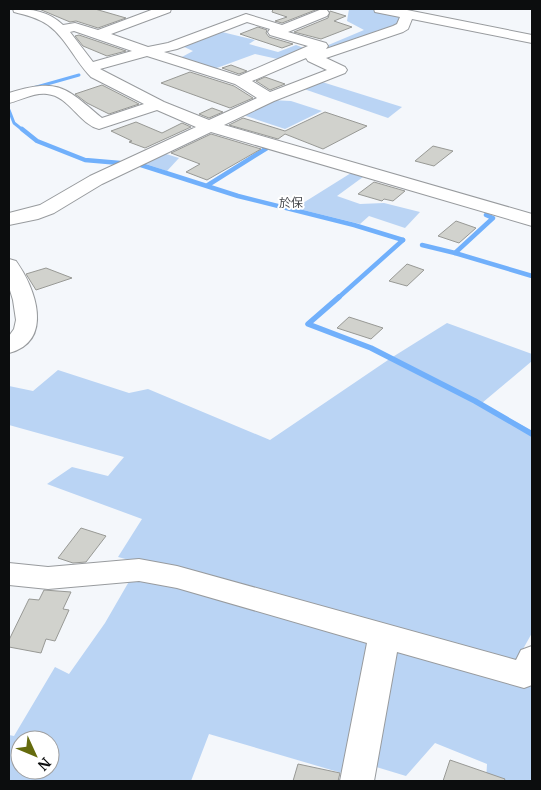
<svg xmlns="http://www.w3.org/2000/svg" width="541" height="790" viewBox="0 0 541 790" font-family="Merriweather,'Noto Sans JP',serif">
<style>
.green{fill:#bad4f4;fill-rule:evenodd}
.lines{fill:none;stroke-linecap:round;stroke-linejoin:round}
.stream-far2{stroke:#71b0fb;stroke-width:3}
.stream-far1{stroke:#71b0fb;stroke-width:4.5}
.stream{stroke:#71b0fb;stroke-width:5.5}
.building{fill:#d1d2cd;stroke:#989995}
.minor-casing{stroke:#989b9e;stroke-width:2}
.minor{fill:#fff;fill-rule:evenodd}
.labels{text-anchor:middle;stroke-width:4;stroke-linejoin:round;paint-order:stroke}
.far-neighbourhood-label{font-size:12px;fill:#45474b;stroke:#fff}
</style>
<rect width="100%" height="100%" fill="#f4f7fb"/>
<g class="green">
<path d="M349,9c18,0 38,-1 53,9l-3,7 -23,6 -11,8 -58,15 57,-24 -17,-9z"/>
<polygon points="222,32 255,40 249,44 278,52 296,45 309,50 282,60 255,54 214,69 180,58 193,51 182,46"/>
<polygon points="319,81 402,107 388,118 301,88"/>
<polygon points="271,100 291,101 322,111 285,129 240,114"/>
<polygon points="163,153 179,158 167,171 143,163"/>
<polygon points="351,173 363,177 337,196 360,204 384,203 420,212 405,228 369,216 360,224 295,208"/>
<path d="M447,323l85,31v7l-50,42 50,28v202l-18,32 -145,-23 -24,132 -136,-40 -18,47h-182v-46l5,1 41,-69 14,7 36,-51 26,-45 69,1 -82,-22 24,-38 -95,-35 25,-17 36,9 16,-19 -115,-32v-39l24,5 25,-21 71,23 19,-4 122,51 121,-82zM20,740h30v30h-30z"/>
<polygon points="392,646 532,687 532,781 486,781 487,764 435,743 406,776 373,766"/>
</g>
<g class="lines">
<g class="stream-far2">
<polyline points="33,88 79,75"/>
<polyline points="9,110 14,123 24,131"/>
</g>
<g class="stream-far1">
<polyline points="22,129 37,141 85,160 120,163"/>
<polyline points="141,165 238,196 354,225 403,240"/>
<polyline points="208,185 267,148"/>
<polyline points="486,215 493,218 455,253 532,276"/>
<polyline points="422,245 455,253"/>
<polyline points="338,298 403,240"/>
</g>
<polyline class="stream" points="339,297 308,324 371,348 475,401 532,434"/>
</g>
<g class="building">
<polygon points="39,9 95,9 126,18 98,28 76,21 70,22"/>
<polygon points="273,9 318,9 282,23 275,21 287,17 272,12"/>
<polygon points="330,11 346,16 334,21 352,27 321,39 294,32 328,18"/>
<polygon points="258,27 267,30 266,33 269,37 293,44 282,48 240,34"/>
<polygon points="79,35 126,51 107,56 83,46 75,36"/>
<polygon points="231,65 247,71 239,74 222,68"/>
<polygon points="190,72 234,86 253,98 230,108 161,83"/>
<polygon points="265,77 285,84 270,90 256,81"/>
<polygon points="102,85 139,104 109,114 87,103 75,94"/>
<polygon points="212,108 223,112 209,118 199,114"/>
<polygon points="325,112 367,126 323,149 285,134 278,139 229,125 243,118 285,131"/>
<polygon points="136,122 162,133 182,123 191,127 145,148 129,142 132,141 111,131"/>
<polygon points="211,134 261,149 207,180 186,172 200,164 171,153"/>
<polygon points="433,146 453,151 434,166 415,161"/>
<polygon points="374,182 405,191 393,201 384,199 382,201 358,194"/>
<polygon points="456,221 476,228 459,243 438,236"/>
<polygon points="407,264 424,270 407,286 389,281"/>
<polygon points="46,268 72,278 36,290 26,274"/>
<polygon points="349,317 383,328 371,339 337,328"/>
<polygon points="81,528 106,536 86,562 73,563 58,558"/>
<polygon points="44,590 71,592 63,609 69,610 55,641 46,639 41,653 9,647 9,640 29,599 39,600"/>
<polygon points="450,760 505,779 504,781 443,781"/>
<polygon points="298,764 340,773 338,781 293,781"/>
</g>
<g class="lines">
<defs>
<g id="minor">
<path d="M13,9c19,0 35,2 50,16l12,-2 23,7 56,-21h17l-1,3 -59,22 37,13 20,-4 78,-29 36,11 40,-16 5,1 2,3 -2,3 -39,16 38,11 2,3 -2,3 67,-23 4,-2 3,-7 -25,-5 -1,-3 33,1 125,25v8l-120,-24 -4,10 -5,3 -77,26 19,9 2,3 -2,3 -71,28 -50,24 308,89v12l-321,-94 -109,52 -48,29 -16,6 -29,6v-12l31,-8 50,-29 106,-49 -39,-17 -58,19c-20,-5 -30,-33 -52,-35 -12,-2 -26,6 -38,9v-10c49,-15 55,-7 93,25l42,-14 -53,-27c-15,-15 -25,-39 -43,-52 -10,-7 -22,-10 -34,-13zM247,22l23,7 -2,3 2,3 38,11 -69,30 -75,-24 13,-3zM74,31l58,20 -39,11 -23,-30zM147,56l88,28 22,14 -48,22 -45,-18 -64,-33zM306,58l2,3 19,9 -57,22 -18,-11z"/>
<path d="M9,259l7,2c19,26 39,80 -7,92v-17l5,-7 2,-9 -3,-20 -4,-13z"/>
<polygon points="139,559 177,566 516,660 521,650 532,646 532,685 524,688 397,652 374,781 340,781 367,643 177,588 139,581 48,589 9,585 9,563 48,567"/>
</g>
</defs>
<use href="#minor" class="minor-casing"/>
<use href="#minor" class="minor"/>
</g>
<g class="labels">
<g class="far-neighbourhood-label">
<text x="291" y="207">於保</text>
</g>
</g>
<rect width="541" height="790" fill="none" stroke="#0c0d0e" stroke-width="20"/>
<g transform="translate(35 755) rotate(134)"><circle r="24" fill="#ffffff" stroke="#9e9e9f"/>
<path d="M0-4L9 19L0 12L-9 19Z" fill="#656b0d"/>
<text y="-8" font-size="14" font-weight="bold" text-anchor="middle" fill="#0c0d0e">N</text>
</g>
</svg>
